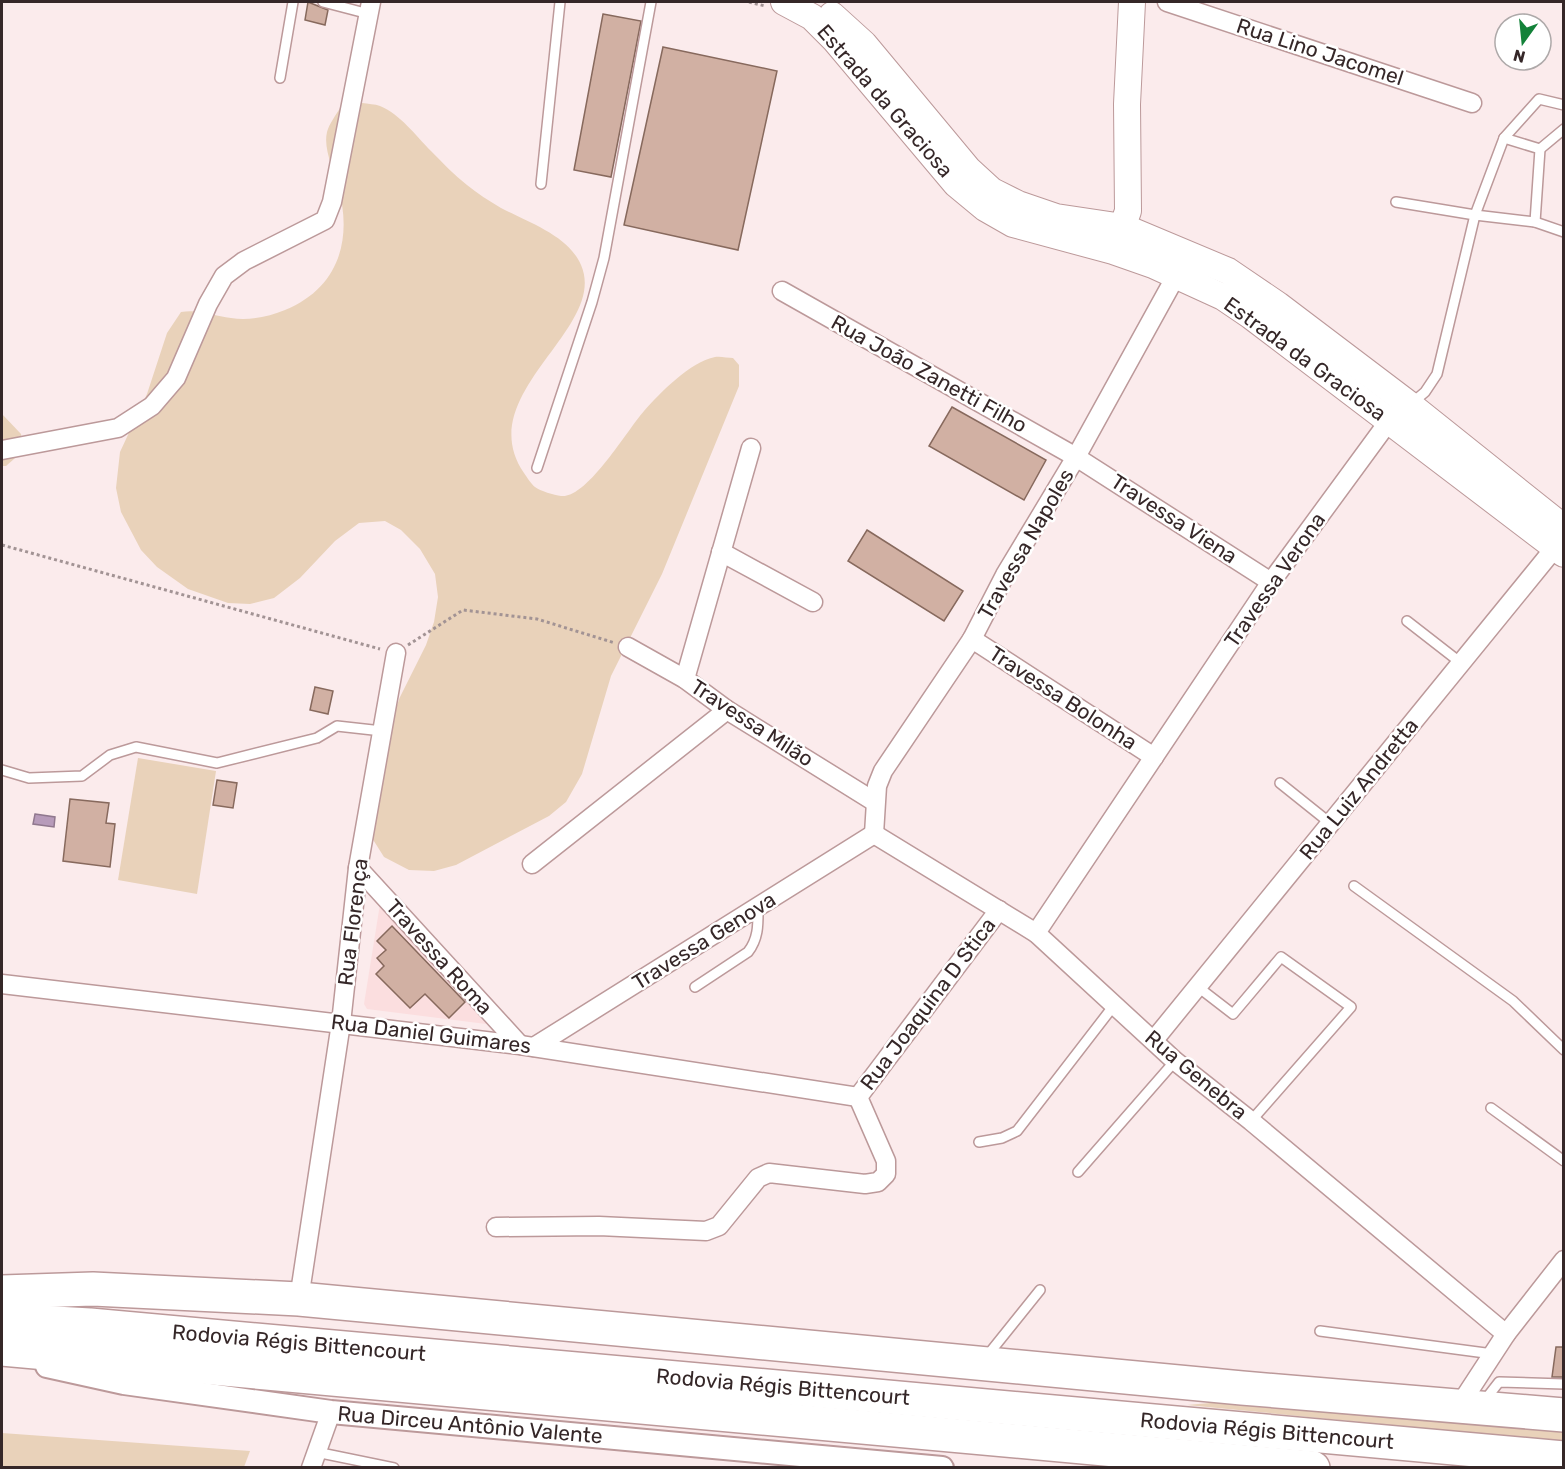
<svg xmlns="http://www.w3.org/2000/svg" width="1565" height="1469" viewBox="0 0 1565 1469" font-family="Rubik,sans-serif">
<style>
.built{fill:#fbdedf}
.green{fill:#e9d2ba}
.water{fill:#b79bba;stroke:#90788e;stroke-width:1.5}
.building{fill:#d1b0a3;stroke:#87695d;stroke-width:1.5}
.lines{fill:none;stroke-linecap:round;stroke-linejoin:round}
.service-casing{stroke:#bc999a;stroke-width:12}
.minor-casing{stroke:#bc999a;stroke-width:21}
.tertiary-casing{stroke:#bc999a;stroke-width:26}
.secondary-casing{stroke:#bc999a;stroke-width:28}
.motorway-casing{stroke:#bc999a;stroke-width:36}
.path{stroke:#a29394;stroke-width:3;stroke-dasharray:3 3;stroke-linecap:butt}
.service{stroke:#fff;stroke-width:9}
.minor{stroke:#fff;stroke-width:18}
.tertiary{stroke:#fff;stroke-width:22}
.secondary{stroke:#fff;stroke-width:26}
.motorway{stroke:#fff;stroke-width:33}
.labels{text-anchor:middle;stroke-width:5;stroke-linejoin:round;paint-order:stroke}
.street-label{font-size:21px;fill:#352728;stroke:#fff}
</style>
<rect width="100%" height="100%" fill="#fbebec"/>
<polygon class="built" points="380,904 489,1018 486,1024 367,1009 364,1004"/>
<g class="green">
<path d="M362,103c6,1 13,1 18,3 21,9 35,29 51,45 11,11 23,24 36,34 10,8 22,16 34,23 26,14 67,27 80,57 28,64 -111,129 -57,208 3,4 7,11 11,14 5,4 19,8 26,9 26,3 66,-66 83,-85 16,-18 46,-49 71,-54 5,-1 13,1 18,1l6,7v21l-77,188 -51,102 -29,98 -16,28 -17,14 -93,49 -22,6 -25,-1 -25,-13 -12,-19 12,-97 16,-44 26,-52 8,-23 4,-25 -3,-23 -15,-25 -19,-19 -16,-9 -26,2 -24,18 -35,37 -26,20 -24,6 -22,-1 -40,-14 -31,-22 -16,-17 -20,-38 -5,-24 4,-36 27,-58 20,-61 14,-21c18,-3 33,4 50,6 17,3 37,-1 54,-8 54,-22 68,-71 53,-124 -4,-16 -15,-37 -11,-54 2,-8 9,-17 13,-24z"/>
<polygon points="2,414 21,434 23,451 6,466 2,466"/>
<polygon points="138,758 216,771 197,894 118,880"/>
<polygon points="1266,1398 1563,1424 1563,1442 1187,1405"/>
<polygon points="2,1433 250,1451 244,1467 2,1467"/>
</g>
<polygon class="water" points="35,814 55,817 54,827 33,824"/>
<g class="building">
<polygon points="308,2 328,10 325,25 305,20"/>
<polygon points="603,14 641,21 611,177 574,170"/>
<polygon points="663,47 777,71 738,250 624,225"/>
<polygon points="952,407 1046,460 1024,500 929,446"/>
<polygon points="867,530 963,591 944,621 848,561"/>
<polygon points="315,687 333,691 328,714 310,710"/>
<polygon points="217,780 237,783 233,808 213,805"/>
<polygon points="70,799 109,803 106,823 115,824 110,867 63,861"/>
<polygon points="392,926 465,1002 449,1018 425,994 410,1008 376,974 384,966 377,958 386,950 377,941"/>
<polygon points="1556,1347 1563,1347 1563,1377 1552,1377"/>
</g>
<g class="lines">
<defs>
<g id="service">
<polyline points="323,2 369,14"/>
<polyline points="280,78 293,2"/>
<polyline points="1504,138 1540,149 1535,222"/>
<polyline points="1540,149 1564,129"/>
<polyline points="541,184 560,2"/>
<polyline points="1396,202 1475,215 1535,222 1564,232"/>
<polyline points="1412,403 1425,392 1437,374 1475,215 1504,138 1539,99 1564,105"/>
<polyline points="537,468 592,302 604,258 651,2"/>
<polyline points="1407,621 1461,663"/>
<polyline points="2,770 29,778 82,776 110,755 136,747 217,763 317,738 337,726 382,731"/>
<polyline points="1280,783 1330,823"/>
<polyline points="1354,886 1513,1001 1564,1050"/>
<path d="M695,987l53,-35c11,-14 10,-29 10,-45"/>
<polyline points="1198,987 1233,1014 1281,957 1351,1007 1251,1121"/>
<polyline points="1491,1108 1564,1161"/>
<polyline points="979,1142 1002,1138 1017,1131 1115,1004"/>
<polyline points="1078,1172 1175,1061"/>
<polyline points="1320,1331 1493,1354"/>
<polyline points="987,1356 1040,1290"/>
<polyline points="1485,1400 1499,1382 1564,1384"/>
<polyline points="316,1452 394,1468"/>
</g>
<g id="minor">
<polyline points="1167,2 1472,103"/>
<polyline points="782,291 1076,457 1271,582"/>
<polyline points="2,450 118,428 152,406 176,378 208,304 224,276 244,261 325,220 332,202 371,2"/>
<polyline points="721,552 813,602"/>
<polyline points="972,639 1154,757"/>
<polyline points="628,647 685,679 727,710 875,802"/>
<polyline points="685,679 751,448"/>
<polyline points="874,834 1036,933 1175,1061 1251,1121 1506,1334"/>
<polyline points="874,834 877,786 883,771 972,639 1005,575 1076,457 1182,265"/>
<polyline points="532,864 727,710"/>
<polyline points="358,868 520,1045"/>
<polyline points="1036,933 1271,582 1389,421 1399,413"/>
<polyline points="2,984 520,1045 858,1097"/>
<polyline points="1154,1040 1562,539"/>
<polyline points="534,1047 874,834"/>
<polyline points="858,1097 999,910"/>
<polyline points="496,1227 599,1226 706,1231 719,1226 758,1178 769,1173 865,1184 878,1182 886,1174 886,1161 858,1097"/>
<polyline points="299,1299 341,1023 358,868 396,653"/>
<polyline points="1459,1406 1506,1334 1564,1260"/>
<polyline points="311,1468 331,1412"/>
</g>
<polyline id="tertiary" points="47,1366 124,1383 331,1412 942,1468"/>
<g id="secondary">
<polyline points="784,2 812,17 834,39 956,184 985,208 1013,224 1113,251 1153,265 1223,297 1251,316 1564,554"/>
<polyline points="832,15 864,44 968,169 992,191 1018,204 1056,217 1123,227 1228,271 1278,305 1410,405 1564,528"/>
<polyline points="1117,242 1128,211 1127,104 1132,2"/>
</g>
<g id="motorway">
<polyline points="2,1292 93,1289 299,1299 1242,1388 1564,1415"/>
<polyline points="2,1320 90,1325 1564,1458"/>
<polyline points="2,1349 1313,1468"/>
</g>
</defs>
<use href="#service" class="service-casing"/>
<use href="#minor" class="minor-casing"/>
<use href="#tertiary" class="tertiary-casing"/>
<use href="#secondary" class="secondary-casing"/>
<use href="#motorway" class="motorway-casing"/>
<g class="path">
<polyline points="749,2 765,6"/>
<polyline points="2,545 380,649"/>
<polyline points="408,645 463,610 537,619 615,643"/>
</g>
<use href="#service" class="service"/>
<use href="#minor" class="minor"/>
<use href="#tertiary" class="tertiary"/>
<use href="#secondary" class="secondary"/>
<use href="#motorway" class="motorway"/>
</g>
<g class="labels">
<g class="street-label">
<text transform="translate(1320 52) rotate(18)" y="7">Rua Lino Jacomel</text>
<text transform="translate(885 101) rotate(49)" y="7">Estrada da Graciosa</text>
<text transform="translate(1305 359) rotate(36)" y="7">Estrada da Graciosa</text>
<text transform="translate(929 374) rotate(29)" y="7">Rua João Zanetti Filho</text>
<text transform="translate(1174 519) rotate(33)" y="7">Travessa Viena</text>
<text transform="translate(1026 544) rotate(-60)" y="7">Travessa Napoles</text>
<text transform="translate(1275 580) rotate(-55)" y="7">Travessa Verona</text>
<text transform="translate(1063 698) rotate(33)" y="7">Travessa Bolonha</text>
<text transform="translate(752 723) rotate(33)" y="7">Travessa Milão</text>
<text transform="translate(1359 789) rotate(-51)" y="7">Rua Luiz Andretta</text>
<text transform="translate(353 922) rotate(-83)" y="7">Rua Florença</text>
<text transform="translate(704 941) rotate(-32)" y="7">Travessa Genova</text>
<text transform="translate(439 957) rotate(48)" y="7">Travessa Roma</text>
<text transform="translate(928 1004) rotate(-53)" y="7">Rua Joaquina D Stica</text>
<text transform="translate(431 1034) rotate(7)" y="7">Rua Daniel Guimares</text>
<text transform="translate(1196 1075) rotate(40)" y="7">Rua Genebra</text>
<text transform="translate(299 1343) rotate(5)" y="7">Rodovia Régis Bittencourt</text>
<text transform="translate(783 1387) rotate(5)" y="7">Rodovia Régis Bittencourt</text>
<text transform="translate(470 1425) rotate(5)" y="7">Rua Dirceu Antônio Valente</text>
<text transform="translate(1267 1431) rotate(5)" y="7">Rodovia Régis Bittencourt</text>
</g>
</g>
<rect width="1565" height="1469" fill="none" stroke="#352728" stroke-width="6"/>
<g transform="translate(1523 42) rotate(195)"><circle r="28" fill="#ffffff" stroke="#aea9a9" stroke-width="1.5"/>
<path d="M0-4.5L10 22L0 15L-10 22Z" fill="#138239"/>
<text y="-9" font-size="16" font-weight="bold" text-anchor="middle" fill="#352728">N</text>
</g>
</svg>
